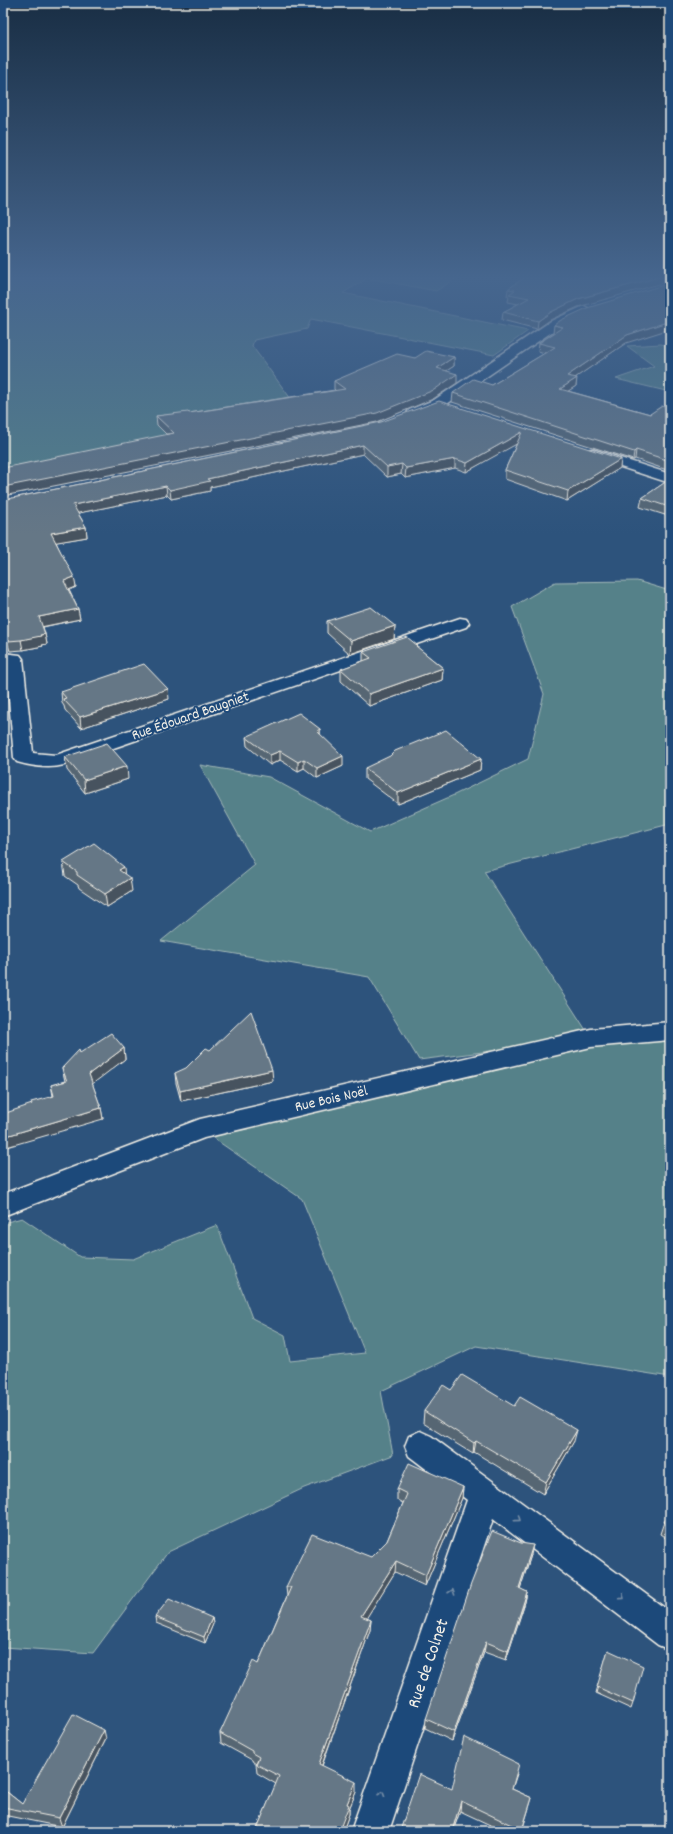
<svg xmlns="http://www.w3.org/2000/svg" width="673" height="1834" viewBox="0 0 673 1834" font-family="Dekko,sans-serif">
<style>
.green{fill:#558189;stroke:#a4b9b8}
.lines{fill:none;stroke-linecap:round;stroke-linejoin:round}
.street-casing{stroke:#f4f1e8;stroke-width:3}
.street{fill:#1f4a7a;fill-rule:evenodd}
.wall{fill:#576673;stroke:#f4f1e8}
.shaded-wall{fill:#47535e;stroke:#f4f1e8}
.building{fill:#657786;stroke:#f4f1e8}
.oneway{stroke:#748da6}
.labels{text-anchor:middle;stroke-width:4;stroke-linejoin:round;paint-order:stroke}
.street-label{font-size:15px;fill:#f4f1e8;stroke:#1f4a7a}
.near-street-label{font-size:18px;fill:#f4f1e8;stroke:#1f4a7a}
</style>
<rect width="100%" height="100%" fill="#2d537c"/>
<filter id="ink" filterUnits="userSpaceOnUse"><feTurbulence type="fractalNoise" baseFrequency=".025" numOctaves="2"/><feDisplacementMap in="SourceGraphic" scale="8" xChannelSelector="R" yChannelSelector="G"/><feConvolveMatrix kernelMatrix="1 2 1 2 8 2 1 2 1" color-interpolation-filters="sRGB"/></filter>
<g filter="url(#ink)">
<g class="green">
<polygon points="3,277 458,277 436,291 368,278 343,293 528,331 494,355 311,319 307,329 254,340 252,346 294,403 297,417 3,469"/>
<polygon points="661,344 670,346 670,392 616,379 654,366 627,346"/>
<polygon points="637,581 670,591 670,824 484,871 591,1038 670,1031 670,1377 476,1346 381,1391 393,1455 304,1488 168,1552 93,1653 3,1647 3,1223 22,1218 80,1257 133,1259 217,1225 252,1318 285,1335 290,1361 365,1353 302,1199 200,1129 585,1039 419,1060 369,977 161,941 255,865 200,765 269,777 370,832 454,795 528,759 544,694 512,607 555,582"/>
</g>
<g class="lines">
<defs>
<g id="street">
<polygon points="584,306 588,308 590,310 588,312 559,327 444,406 414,417 409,416 407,413 409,410 434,400 551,321"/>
<polygon points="592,449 670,474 670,483 587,456 585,453 587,450"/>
<path d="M460,618l6,1 3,4 -3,4 -402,138c-14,4 -33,1 -47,-3l-3,-4 -8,-94 -3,-1v-10l17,2 3,4 10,94 23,2z"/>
<polygon points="670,1022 670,1040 591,1047 204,1138 3,1216 3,1194 200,1119 591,1029"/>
<polygon points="420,1431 431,1436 670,1612 670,1650 658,1645 493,1519 389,1831 351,1831 467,1500 409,1456 405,1446 409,1436"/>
</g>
</defs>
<use href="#street" class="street-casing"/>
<use href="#street" class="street"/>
</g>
<g class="wall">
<polygon points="525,277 578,307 550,320 537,329 502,320 503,312 518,304 508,302 509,296 507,296 508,289"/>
<polygon points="554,325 626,343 576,377 576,386 568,391 650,414 670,409 670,471 635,459 633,460 452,402 453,393 492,385 545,353 538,351 539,343 554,333 553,333"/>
<polygon points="454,357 454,366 446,371 457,383 433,399 377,422 166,434 157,425 156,416 189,413 335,390 334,389 334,381 415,358"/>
<polygon points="381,422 621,459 620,468 567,501 505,479 505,470 517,443 466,472 455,468 405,478 401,474 387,477 363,454 210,487 210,491 171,499 167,495 78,513 86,527 87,537 56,542 76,587 69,590 78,609 80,619 43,627 45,634 47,644 42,645 43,646 23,650 10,651 3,630 3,500"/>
<polygon points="670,479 670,515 668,516 640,507 642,498"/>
<polygon points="327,621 395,626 394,639 350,654 327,633"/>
<polygon points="418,648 443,668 442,680 369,706 341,681 341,669 363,661 363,652"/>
<polygon points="61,692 169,699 81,728 65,710 64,706 62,703"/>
<polygon points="320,729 320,734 343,766 317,778 304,768 298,771 280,760 270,765 247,746 246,737"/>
<polygon points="65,757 128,779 85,793 67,770"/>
<polygon points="481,759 480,770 398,804 365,779 365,768"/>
<polygon points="63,862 132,891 107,907 79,888 78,885 65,876"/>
<polygon points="124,1048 125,1059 92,1083 101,1108 103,1119 31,1105 53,1096 51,1085 65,1081 62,1068 80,1053"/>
<polygon points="175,1073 273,1081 181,1101 176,1083"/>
<polygon points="451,1390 514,1406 574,1441 543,1494 474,1452 473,1454 423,1423 424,1411"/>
<polygon points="463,1487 462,1498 425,1586 395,1572 366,1618 371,1620 370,1630 322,1766 356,1792 349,1809 349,1814 343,1831 256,1831 276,1784 257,1773 256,1764 253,1762 252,1760 221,1743 220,1733 258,1664 287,1596 286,1587 371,1557 387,1541 403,1503 397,1500 397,1489"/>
<polygon points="670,1514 670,1541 660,1534 664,1522"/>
<polygon points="531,1555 520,1589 527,1592 525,1602 506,1660 484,1652 452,1741 425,1728 426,1719"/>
<polygon points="155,1617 212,1618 213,1624 205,1643 156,1623"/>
<polygon points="608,1650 633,1703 631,1709 596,1693"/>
<polygon points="106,1739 62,1827 3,1815 3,1789 22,1804"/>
<polygon points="517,1774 512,1789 532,1798 522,1831 503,1831 460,1811 453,1831 400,1831 452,1789"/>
</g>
<g class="shaded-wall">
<polygon points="659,277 670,277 670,281 578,307 550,320 537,329 538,321 551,312 578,299"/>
<polygon points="670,321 670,329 626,343 566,384 567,376 627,335"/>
<polygon points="454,357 454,366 437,377 437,368"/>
<polygon points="457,374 457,383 433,399 377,422 3,496 3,487"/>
<polygon points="577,378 576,386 559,397 560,389"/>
<polygon points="522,432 522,441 466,472 467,463"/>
<polygon points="363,445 363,454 210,487 210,491 171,499 170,490 207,479"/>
<polygon points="636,450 635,459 633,460 634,452"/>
<polygon points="455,459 455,468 405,478 406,468"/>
<polygon points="621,459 620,468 567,501 568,491"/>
<polygon points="402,464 401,474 387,477 387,467"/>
<polygon points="166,486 167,495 74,514 73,505"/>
<polygon points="669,507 670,507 670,515 668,516"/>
<polygon points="86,527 87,537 52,543 51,533"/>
<polygon points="74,577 76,587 66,591 64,581"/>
<polygon points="78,609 80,619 41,627 39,617"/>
<polygon points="395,626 394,639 350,654 351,641"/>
<polygon points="45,634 47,644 42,645 43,646 23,650 21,640"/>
<polygon points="443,668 442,680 369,706 369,694"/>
<polygon points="168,689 169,699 81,728 80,717"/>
<polygon points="320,729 320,739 317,731"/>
<polygon points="280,751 280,760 270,765 270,755"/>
<polygon points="343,756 343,766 317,778 317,768"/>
<polygon points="304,759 304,768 298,771 298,762"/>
<polygon points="481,759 480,770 398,804 398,793"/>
<polygon points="127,766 128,779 85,793 84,780"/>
<polygon points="124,867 125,880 119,870"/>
<polygon points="130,878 132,891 107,907 105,894"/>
<polygon points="124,1048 125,1059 91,1085 89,1074"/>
<polygon points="272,1070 273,1081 181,1101 180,1091"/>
<polygon points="101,1108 103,1119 3,1148 3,1137"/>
<polygon points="577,1430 574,1441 543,1494 546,1482"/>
<polygon points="476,1441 474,1452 473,1454 474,1443"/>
<polygon points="463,1487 462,1498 425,1586 426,1575"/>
<polygon points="533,1545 531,1555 517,1598 519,1588"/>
<polygon points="396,1561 395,1572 361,1627 361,1616"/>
<polygon points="527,1592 525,1602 506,1660 508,1651"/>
<polygon points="212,1618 213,1624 205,1643 204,1637"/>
<polygon points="371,1620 370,1630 319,1773 319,1764"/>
<polygon points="486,1642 484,1652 452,1741 454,1732"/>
<polygon points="104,1730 106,1739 62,1827 59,1818"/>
<polygon points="356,1782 356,1792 349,1809 349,1814 343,1831 339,1831 347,1804"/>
<polygon points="461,1801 460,1811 453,1831 452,1831"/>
</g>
<g class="building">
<polygon points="525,277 659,277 578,299 551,312 538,321 503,312 529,298 509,294 515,290 508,289"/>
<polygon points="670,283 670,321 627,335 567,376 577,378 560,389 650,414 662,406 670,409 670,461 636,450 634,452 453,393 473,379 492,385 555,347 539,343 563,327 554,325 561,320 587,308"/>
<polygon points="426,351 454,357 437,368 457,374 434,390 377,413 3,487 3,468 174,433 156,416 188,412 189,413 345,389 334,381 397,354 415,358"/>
<polygon points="439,401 621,459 568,491 505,470 522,432 467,463 455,459 406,468 402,464 387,467 363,445 207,479 210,481 170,490 166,486 73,505 86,527 51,533 74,577 64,581 78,609 39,617 45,634 40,635 41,636 21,640 8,641 3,625 3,500 381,422"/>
<polygon points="670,479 670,507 669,507 642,498"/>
<polygon points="371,607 395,626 351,641 327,621"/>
<polygon points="407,637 418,646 416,646 443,668 369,694 341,669 371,658 363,652"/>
<polygon points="144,664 168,689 80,717 63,699 66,698 61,692"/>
<polygon points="299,713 320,729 317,731 343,756 317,768 304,759 298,762 280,751 270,755 246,737"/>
<polygon points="446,730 481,759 398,793 365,768 390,756 395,751"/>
<polygon points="107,743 127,766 84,780 65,757"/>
<polygon points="94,843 124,867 119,870 130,878 105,894 77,875 77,872 63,862"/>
<polygon points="251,1011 272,1070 180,1091 175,1073 186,1068 206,1048 210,1050"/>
<polygon points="111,1033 124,1048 89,1074 101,1108 3,1137 3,1114 32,1104 31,1102 54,1096 51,1085 67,1081 62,1068 79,1050 80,1053"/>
<polygon points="462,1375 514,1406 520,1397 577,1430 546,1482 476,1441 474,1443 424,1411 443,1385 451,1390"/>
<polygon points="409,1463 463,1487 426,1575 396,1561 361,1616 371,1620 319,1764 356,1782 347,1804 349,1805 339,1831 256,1831 279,1776 256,1764 259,1757 252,1753 252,1751 220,1733 253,1661 258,1664 291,1587 286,1587 312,1534 371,1557 387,1541 407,1494 397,1489"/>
<polygon points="670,1514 670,1526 664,1522"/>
<polygon points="492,1531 521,1543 533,1545 519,1588 527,1592 508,1651 486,1642 454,1732 426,1719 471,1584"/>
<polygon points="169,1599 212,1618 204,1637 155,1617"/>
<polygon points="608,1650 643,1666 633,1703 597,1687"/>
<polygon points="73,1714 104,1730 59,1818 3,1807 3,1789 22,1804"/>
<polygon points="464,1737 519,1764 512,1789 532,1798 522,1830 461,1801 452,1831 400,1831 419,1774 452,1789"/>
</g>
<defs><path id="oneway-chevron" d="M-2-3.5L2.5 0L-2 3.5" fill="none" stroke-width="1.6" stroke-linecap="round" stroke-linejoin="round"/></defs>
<g class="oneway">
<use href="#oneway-chevron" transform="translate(518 1519) rotate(37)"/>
<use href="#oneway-chevron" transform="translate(452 1592) rotate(-71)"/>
<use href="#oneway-chevron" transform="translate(622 1597) rotate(37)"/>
<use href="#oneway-chevron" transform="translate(382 1794) rotate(-71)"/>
</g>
</g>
<linearGradient id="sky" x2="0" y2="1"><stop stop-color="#192e44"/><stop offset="0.52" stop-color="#46668e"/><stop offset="1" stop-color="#46668e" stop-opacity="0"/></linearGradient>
<rect width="673" height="534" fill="url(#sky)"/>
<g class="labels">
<g class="street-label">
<text transform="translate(190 715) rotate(-19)" y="5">Rue Édouard Baugniet</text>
<text transform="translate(331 1098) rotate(-13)" y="5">Rue Bois Noël</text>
</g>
<g class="near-street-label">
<text transform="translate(427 1663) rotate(-71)" y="6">Rue de Colnet</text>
</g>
</g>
<rect width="673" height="1834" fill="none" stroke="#1f4a7a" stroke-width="16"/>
<rect x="8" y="8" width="657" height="1818" fill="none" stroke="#f4f1e8" stroke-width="1.5" filter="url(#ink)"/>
</svg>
